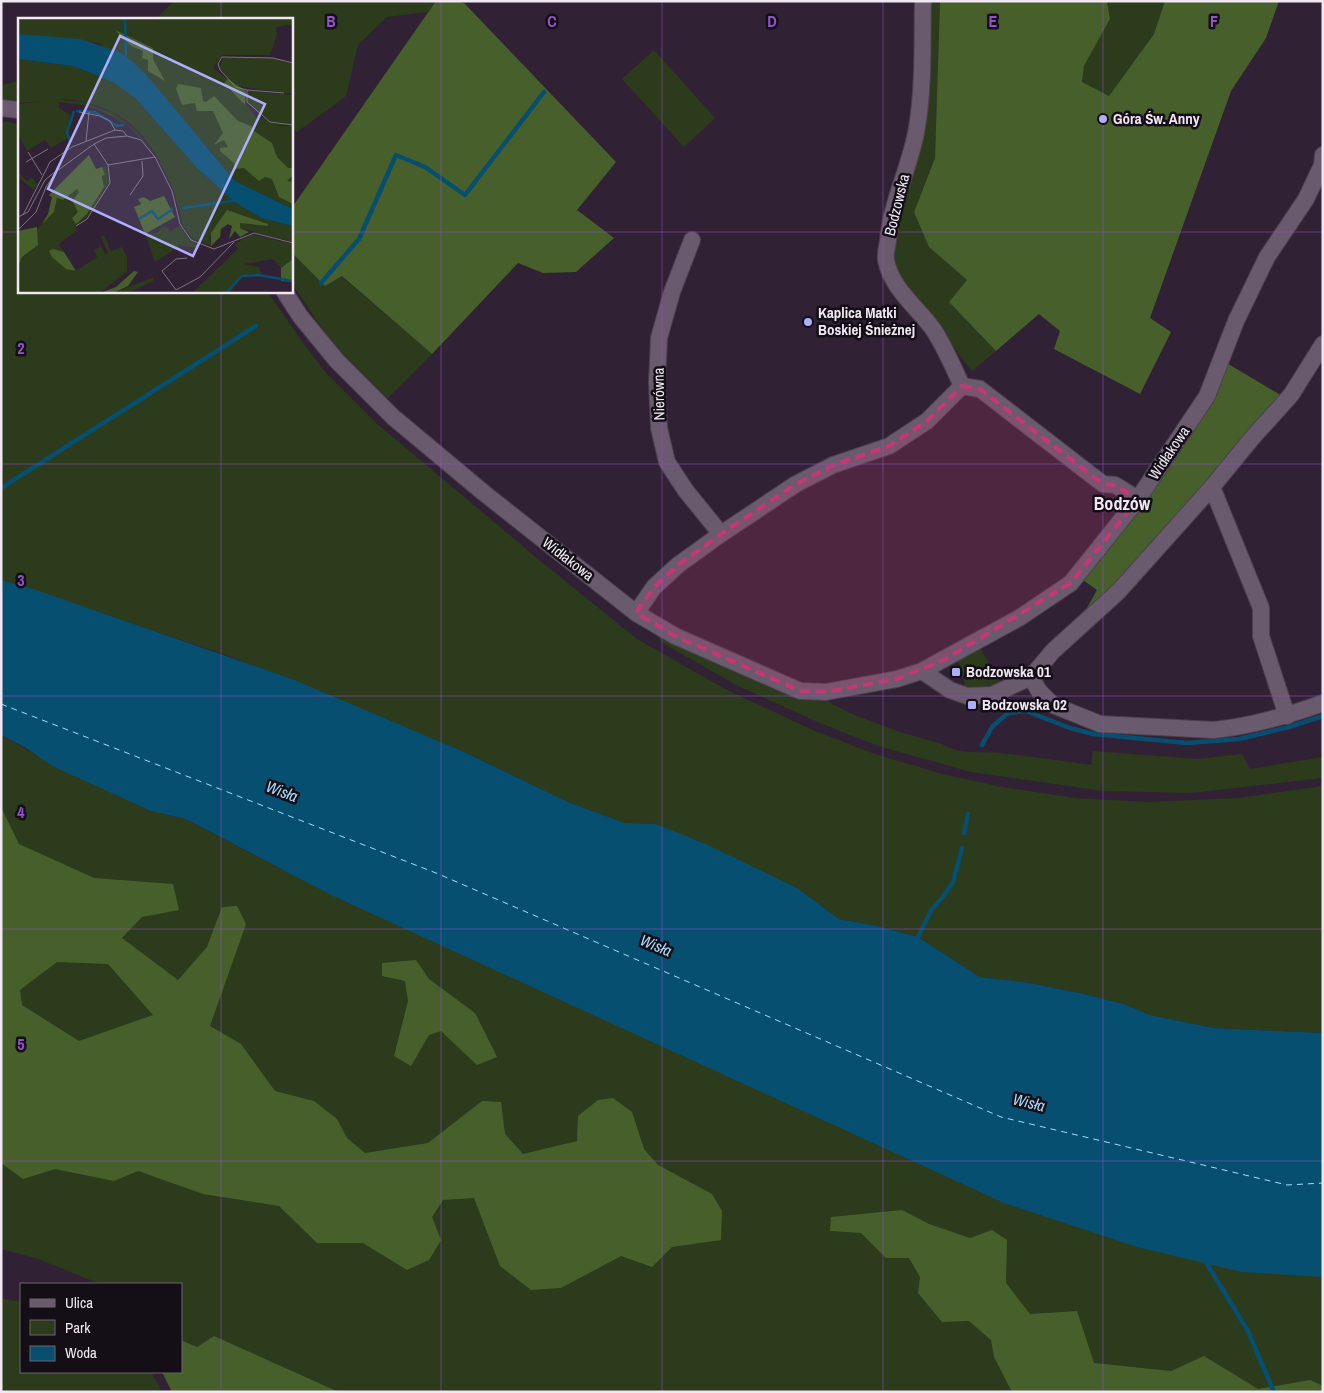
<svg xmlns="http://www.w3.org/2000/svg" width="1324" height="1393" viewBox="0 0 1324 1393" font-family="'Archivo Narrow',sans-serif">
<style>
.green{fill:#2b3b1b}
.forest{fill:#47602b;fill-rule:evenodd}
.water{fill:#064f70}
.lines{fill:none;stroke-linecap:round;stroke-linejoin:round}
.stream{stroke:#064f70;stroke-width:4.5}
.ferry{stroke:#aadcfd;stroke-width:1;stroke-dasharray:6 5;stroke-linecap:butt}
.street-casing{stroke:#4c404f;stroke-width:18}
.street{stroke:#6a5a6e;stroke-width:16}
.marked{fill:#c93772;fill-opacity:0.2;stroke:#c93772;stroke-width:4;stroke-dasharray:10 6;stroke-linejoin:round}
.grid{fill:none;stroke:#9352ca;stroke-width:1;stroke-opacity:0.55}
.poi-dot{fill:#afaefa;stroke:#140e16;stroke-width:2}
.labels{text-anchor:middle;stroke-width:5;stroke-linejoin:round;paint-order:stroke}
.poi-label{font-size:15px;font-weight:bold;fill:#f1e8f4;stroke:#140e16;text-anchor:start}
.street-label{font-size:15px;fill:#f1e8f4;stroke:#140e16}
.water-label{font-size:16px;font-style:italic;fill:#aadcfd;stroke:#140e16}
.quarter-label{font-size:18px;font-weight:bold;fill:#f1e8f4;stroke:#140e16}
.inset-river{fill:none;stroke:#064f70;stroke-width:2.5}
.inset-road{fill:none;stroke:#7d7181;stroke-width:1}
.view{fill:#afaefa;fill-opacity:0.15;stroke:#afaefa;stroke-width:2.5}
.inset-edge{fill:none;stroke:#f1e8f4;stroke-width:2.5}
.grid-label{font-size:16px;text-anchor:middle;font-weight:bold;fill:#9352ca;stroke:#140e16;stroke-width:5;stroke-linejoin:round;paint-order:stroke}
</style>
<rect width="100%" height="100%" fill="#302234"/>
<g class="green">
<polygon points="174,1 436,1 428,12 387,17 358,45 346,96 297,132 291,128 291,19 156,19"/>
<polygon points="928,1 940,1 935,158 914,212 929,247 967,280 949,302 996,351 972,371 908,289 895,266 891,248"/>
<polygon points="1107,1 1165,1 1154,34 1109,96 1082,82 1084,66 1110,19"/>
<polygon points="654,50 715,118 684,147 622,79"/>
<polygon points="19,81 19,102 1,100 1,85"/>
<polygon points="1,121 19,124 19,291 267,291 301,340 327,374 375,422 544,564 637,639 727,690 815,731 875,754 942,774 1002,787 1075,798 1149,802 1238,798 1323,786 1323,1033 1214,1028 1150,1015 1124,1004 1084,994 1030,983 980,977 918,937 877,926 839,919 797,888 656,824 625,823 568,802 464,752 229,656 1,580"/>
<polygon points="291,252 325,286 341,276 432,354 387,399 344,357 317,321 291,282"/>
<path d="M658,636l11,1 133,63h23l29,15 46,17 42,12c17,11 38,7 57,9 31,3 61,8 92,12l2,-14 104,8 45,-5 8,15 73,-12v21l-132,15 -88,-2 -132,-19 -93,-26 -58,-23 -82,-37 -77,-44z"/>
<path d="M980,648l21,35c-11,5 -26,9 -37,2l1,-8 -7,-16 1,-2z"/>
<polygon points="1,735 34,754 164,814 186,819 277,867 1323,1272 1323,1392 339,1392 214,1336 197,1347 181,1340 181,1284 100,1284 38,1259 1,1249"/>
<polygon points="1,1298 21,1302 21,1372 151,1372 159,1386 161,1392 1,1392"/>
</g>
<g class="forest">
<polygon points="436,1 457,1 464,3 616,162 577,210 614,238 576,272 543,273 518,263 432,354 342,276 325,286 291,252 291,209"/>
<polygon points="940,1 1107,1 1110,19 1084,66 1082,82 1109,96 1154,34 1165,1 1279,1 1266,38 1231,91 1150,318 1171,332 1140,394 1054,349 1060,331 1039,314 996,351 949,302 967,280 929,247 914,212 935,158"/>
<polygon points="1225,362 1282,396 1115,591 1078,624 1097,590 1083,580"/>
<path d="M1,807l18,37 75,34 79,6 6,26 -37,7 -20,21 56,42 29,-33 15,-40 15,-1 9,18 -36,102 31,18 34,47 39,10 23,18 10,19 18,15 63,-10 54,-42 19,1 4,32 18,20 54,-13 1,-25 20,-16 15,-2 19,14 12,37 14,16 54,29 10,17 -1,29 -49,7 -20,20 -31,-11 -60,32 -30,2 -31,-24 -26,-68 -31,2 -11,17 9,23 -12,20 -22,10 -44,-27h-46l-38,-37 -76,-12 -65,-23 -24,10 -59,-12 -32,10 -22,-16zM57,962l51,2 45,51 -74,26 -57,-36 -2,-15z"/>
<polygon points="416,960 429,979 475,1013 497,1057 477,1065 441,1031 429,1035 411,1066 394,1056 408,1001 405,981 382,976 382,963"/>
<polygon points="902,1210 929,1224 970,1238 992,1230 1007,1240 1006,1283 1030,1314 1077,1311 1094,1363 1171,1371 1204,1356 1258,1389 1310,1380 1323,1386 1323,1392 1012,1392 994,1357 991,1340 969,1321 942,1322 918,1293 920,1277 909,1258 886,1258 861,1233 830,1231 831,1217"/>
<polygon points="214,1336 339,1392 172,1392 162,1372 181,1372 181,1340 197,1347"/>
</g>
<polygon class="water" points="1,580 36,590 292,679 464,752 568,802 625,823 656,824 708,845 797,888 839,919 877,926 918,937 980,977 1030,983 1084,994 1124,1004 1150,1015 1214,1028 1323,1033 1323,1277 1242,1272 1137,1247 1004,1203 331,895 186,819 151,811 52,766 26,748 1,735"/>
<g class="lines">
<g class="stream">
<polyline points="321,283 359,239 396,155 425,167 465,195 544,92"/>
<polyline points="1,488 256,326"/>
<polyline points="982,745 992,727 1008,713 1026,711 1070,728 1093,734 1187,743 1239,739 1289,727 1323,716"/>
<polyline points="964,833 968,814"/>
<polyline points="918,937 932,909 942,898 953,882 962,848"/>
<polyline points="1207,1264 1248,1331 1274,1392"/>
</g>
<polyline class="ferry" points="1,704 436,873 1001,1117 1287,1185 1323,1183"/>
<defs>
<g id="street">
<path d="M923,1c-1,42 1,84 -6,126 -6,39 -26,74 -29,114 -1,6 -3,13 -2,19 5,28 31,47 47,69 12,18 20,38 29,57"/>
<polyline points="1,108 19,110"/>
<polyline points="692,240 672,292 659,338 657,382 659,428 667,462 686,491 721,534"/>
<polyline points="284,291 300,316 337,361 393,417 484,493 636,613 675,636 800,691 826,692 897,679 922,671 1019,618 1071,583 1138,499 1207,396 1236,321 1267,257 1306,199 1322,165 1323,155"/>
<polyline points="962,386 980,389 1103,484 1115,485 1138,499"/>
<polyline points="1212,487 1261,608 1261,636 1287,716"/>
<polyline points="636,613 654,587 678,565 721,534 796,484 833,465 889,446 927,421 962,386"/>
<polyline points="922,671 950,690 967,696 992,695 1031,677 1053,651 1119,591 1212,487 1253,437 1291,395 1323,344"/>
<path d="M1031,677l8,14 14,14 47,19 114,6c38,-4 73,-14 109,-27"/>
</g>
</defs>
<use href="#street" class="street-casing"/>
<use href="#street" class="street"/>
</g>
<path class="marked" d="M962,386l18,3 123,95 12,1 23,14 -67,84 -127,77 -47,19 -71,13 -26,-1 -125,-55 -39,-23 18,-26 24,-22 43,-31 75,-50 37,-19 56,-19 38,-25z"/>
<path class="grid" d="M221,1v18M441,1v1391M662,1v1391M883,1v1391M1103,1v1391M1,232h18M291,232h1032M221,291v1101M1,464h1322M1,696h1322M1,929h1322M1,1161h1322"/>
<g class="poi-dot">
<circle cx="1103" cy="119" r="5"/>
<circle cx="808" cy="322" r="5"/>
<rect x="951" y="667" width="10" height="10" rx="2.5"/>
<rect x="967" y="700" width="10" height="10" rx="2.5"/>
</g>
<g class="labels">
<g class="poi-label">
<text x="1113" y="124">Góra Św. Anny</text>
<text x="818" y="318">Kaplica Matki<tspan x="818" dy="17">Boskiej Śnieżnej</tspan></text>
<text x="966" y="677">Bodzowska 01</text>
<text x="982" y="710">Bodzowska 02</text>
</g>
<g class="street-label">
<text transform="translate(897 205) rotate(-76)" y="5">Bodzowska</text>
<text transform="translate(659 394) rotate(-91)" y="5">Nierówna</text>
<text transform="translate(1169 453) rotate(-56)" y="5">Widłakowa</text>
<text transform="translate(568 559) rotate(38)" y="5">Widłakowa</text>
</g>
<g class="water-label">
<text transform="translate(282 791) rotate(21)" y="6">Wisła</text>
<text transform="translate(656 945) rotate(23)" y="6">Wisła</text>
<text transform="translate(1029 1102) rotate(14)" y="6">Wisła</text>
</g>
<g class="quarter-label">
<text x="1122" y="510">Bodzów</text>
</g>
</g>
<g transform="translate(18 18)">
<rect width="275" height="275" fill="#302234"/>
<path d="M0,0h275v6l-17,3 1,7 -7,21h-47l-10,13 15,11 30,41 3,-3 19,9h13v83l-58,-28 -28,-34 -108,-104 -81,-8zM205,40h49l21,6v30l-56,-8 -18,-18zM0,41l55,7 40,16 23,17 60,68 38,35 27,16 32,8v16l-53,-14v-6l16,4 -29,-16 -17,27 1,9 -19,-8 -9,-12 -9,-35 -18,-37 -14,-19 -12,-12 -14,-9 -17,-8 -24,-6 -22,-1 29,3 31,11 22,17 19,23 -26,-27 -15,-9 -25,-11 -29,-4v6l11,7 -2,23 -17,10 -6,-8 -18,11 -9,-16v-31l25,-3 -25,2zM230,73l45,4v30h-14l-9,-4 -22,-17zM88,148l3,16 -3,5 -17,28 -14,12 2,3 -18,14 5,8 -7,6 17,14 23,-15 -3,-7 6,-3 -5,-12 10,19 3,-1 -7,-16 3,-2 7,16 11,-4 5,10v14l-27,22h-82v-27l4,-9 16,-12 -3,-13 19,-20 3,-14 6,2 14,-11 2,3 -7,10 6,10 -5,4 3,8 11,-10 17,-27 -2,-20zM0,154l9,9 5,-4 5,7 -3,6 -16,-13zM162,208l10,14 12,8 -22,-2 -25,16 -10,-28 12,-1 4,-5 7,-1 2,4zM233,216l42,10v15l-12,9 -8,-9 -29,5 15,3 4,11 -4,-3 -18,2 -11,16h-38l46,-44 -3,-5zM136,259l-1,4 -25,12h-15z" fill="#2b3b1b"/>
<path d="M97,12l38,18v11l12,22 -17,-10v-11l-6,-2 1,-7 -12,-5zM210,61l18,12 -1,14 -21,-22zM160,66l23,4 2,13 3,1 8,-6 24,25 13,5 3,5 18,12 5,14 11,11h5v7l-6,6 6,1v22l-14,-7 -7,-18 -7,-2 -6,4 -15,-13 -9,1 -1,-6 -14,-12v-3l8,-1 -4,-7 -10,5 9,-12 -10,-22h-16l-2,-8 -13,2 -6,-16zM71,137l7,14 6,-2 3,8 -3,1 2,11 -17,27 -11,10 -4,-6 6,-6 -6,-11 7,-9 -2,-3 -14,11 -6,-2 -3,14 -12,12 6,-10 4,-17 -3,-2zM146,178l11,21 -30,17 -11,-27 7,-3 -3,-5 6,-2 6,4zM209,192l41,14v2l-28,-3v5l9,4 -9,5 -5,-6 -6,8 3,-13 -4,-2 -7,5 -1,8 -9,9v-13zM19,209l1,18 -16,12 -4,9v-35zM35,231l11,3 12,19 -10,-2 -14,-12 -3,-6zM275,241v23l-12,-1v-13zM116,253l4,1 -10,14 -15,7h-13l16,-6z" fill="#47602b"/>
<path d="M0,16l62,5 42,14 23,20 90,108 58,28v17l-32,-8 -27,-16 -38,-35 -60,-68 -23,-17 -40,-16 -55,-7z" fill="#064f70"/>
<path class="inset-river" d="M107,0l1,38M0,22l64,8 31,13 28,22 94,102 28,21 30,7M58,93l19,1 22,14 7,-1M52,123l-3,-8 7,-22M164,190l51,-7M121,201l13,-8 6,8 15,-10M208,275l16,-17 17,-1 34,6"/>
<path class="inset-road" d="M229,72l-11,-3 -16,-17 -2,-6 4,-7 51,1 20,5M266,75l-37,-3v12l23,20 23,3M61,94l21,4 10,5 5,9M68,123l3,-29M10,134l14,23M8,144l22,-13M90,147l47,-8M112,177l13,-19 -1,-15M5,197l27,-53 22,-15 43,-17 8,1 4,5M0,199l10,-5 17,-32 11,-9M58,208l11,-7 23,-36 -2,-18 -14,-21M0,212l18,-18 10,-25 11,-16 37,-27 12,-6 21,-2 14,4 14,17 17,34 8,33 11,16 23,9 40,-16 39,10M169,240l-11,1 -14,12 14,19 24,-13 34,-35"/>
<path class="view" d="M102,18l145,68 -72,152 -145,-67z"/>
<rect width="275" height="275" class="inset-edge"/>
</g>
<g class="grid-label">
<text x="331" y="27">B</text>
<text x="552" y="27">C</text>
<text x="772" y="27">D</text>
<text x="993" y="27">E</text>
<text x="1214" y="27">F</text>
<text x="21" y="354">2</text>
<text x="21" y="586">3</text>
<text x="21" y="818">4</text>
<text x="21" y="1050">5</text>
</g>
<rect width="1324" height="1393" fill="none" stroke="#f1e8f4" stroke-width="5"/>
<rect x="20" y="1283" width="162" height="90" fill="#140e16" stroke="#6c656f"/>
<rect x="30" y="1299" width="25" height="8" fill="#6a5a6e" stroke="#6c656f"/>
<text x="65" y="1308" font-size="15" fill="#f1e8f4">Ulica</text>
<rect x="30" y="1320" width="25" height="15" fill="#2b3b1b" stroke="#6c656f"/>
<text x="65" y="1333" font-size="15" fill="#f1e8f4">Park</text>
<rect x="30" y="1346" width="25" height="15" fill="#064f70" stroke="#6c656f"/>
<text x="65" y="1358" font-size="15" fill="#f1e8f4">Woda</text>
</svg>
